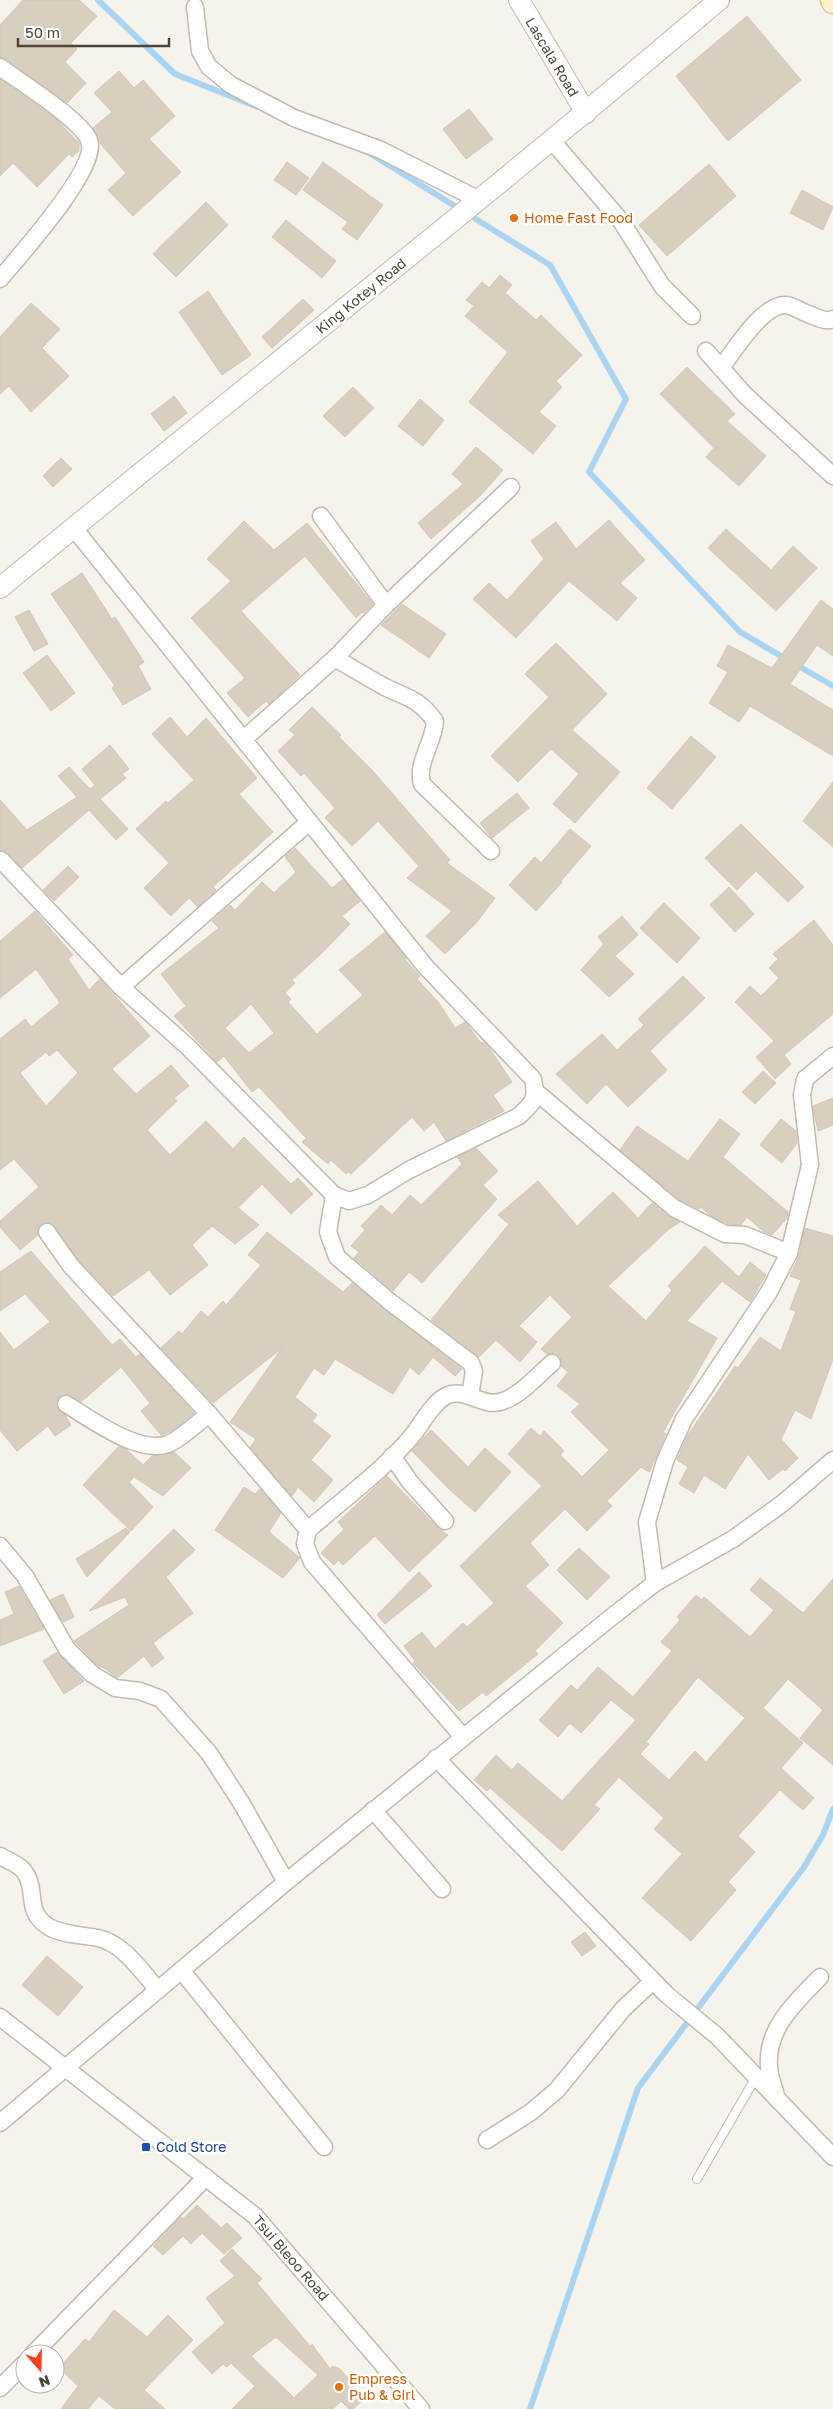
<svg xmlns="http://www.w3.org/2000/svg" width="833" height="2409" viewBox="0 0 833 2409" font-family="'Golos Text',sans-serif">
<style>
.lines{fill:none;stroke-linecap:round;stroke-linejoin:round}
.stream{stroke:#a9d4f2;stroke-width:6}
.building{fill:#d8cfc1;stroke:#d3c7b4;fill-rule:evenodd}
.service-casing{stroke:#c2bbae;stroke-width:10}
.minor-casing{stroke:#c2bbae;stroke-width:19}
.tertiary-casing{stroke:#c2bbae;stroke-width:22}
.secondary-casing{stroke:#d6c79b;stroke-width:25}
.service{stroke:#fff;stroke-width:8}
.minor{stroke:#fff;stroke-width:16}
.tertiary{stroke:#fff;stroke-width:20}
.secondary{stroke:#fff3cd;stroke-width:22}
.food-dot{fill:#e8710a;stroke:#fff;stroke-width:2}
.transit-dot{fill:#1a4fb4;stroke:#fff;stroke-width:2}
.labels{text-anchor:middle;stroke-width:5;stroke-linejoin:round;paint-order:stroke}
.street-label{font-size:14px;fill:#4b4439;stroke:#fff}
.food-label{font-size:14px;fill:#c56008;stroke:#fff;text-anchor:start}
.transit-label{font-size:14px;fill:#164399;stroke:#fff;text-anchor:start}
</style>
<rect width="100%" height="100%" fill="#f6f3ec"/>
<g class="lines">
<g class="stream">
<polyline points="98,0 175,74 258,107"/>
<polyline points="371,154 550,265 626,399 589,472 740,632 786,659"/>
<polyline points="795,664 833,686"/>
<polyline points="530,2409 638,2088 804,1867 823,1835 833,1809"/>
</g>
</g>
<g class="building">
<polygon points="23,0 79,0 97,16 71,43 77,49 65,62 86,83 67,103 6,59 0,57 0,25"/>
<polygon points="747,16 801,80 728,141 676,76"/>
<polygon points="119,71 134,88 143,80 175,116 149,139 181,172 133,216 108,190 126,173 99,142 93,128 112,112 94,93"/>
<polygon points="0,79 56,119 79,143 79,151 72,157 69,154 37,187 13,163 0,176"/>
<polygon points="469,109 493,139 466,159 443,129"/>
<polygon points="287,162 309,178 296,195 274,180"/>
<polygon points="323,162 383,205 357,240 342,229 348,222 303,190"/>
<polygon points="709,164 736,196 667,256 639,225"/>
<polygon points="802,190 833,207 823,230 790,213"/>
<polygon points="206,202 228,225 176,277 153,254"/>
<polygon points="286,220 336,261 322,278 272,237"/>
<polygon points="500,275 512,285 505,293 536,320 541,315 582,355 556,381 562,387 539,412 556,426 533,454 469,402 508,352 465,316 474,306 466,300 482,282 489,288"/>
<polygon points="208,291 251,355 222,375 179,312"/>
<polygon points="303,299 314,310 272,348 262,337"/>
<polygon points="31,303 60,329 42,348 69,376 31,412 9,386 0,394 0,337"/>
<polygon points="687,367 735,414 727,421 766,456 739,486 706,457 714,448 660,394"/>
<polygon points="353,387 374,408 345,437 323,416"/>
<polygon points="174,396 187,413 164,431 151,414"/>
<polygon points="420,399 444,420 423,446 398,426"/>
<polygon points="476,447 503,470 480,496 431,539 418,523 463,484 452,474"/>
<polygon points="61,458 72,469 53,487 43,476"/>
<polygon points="609,520 645,560 620,583 637,598 617,621 569,581 516,638 473,599 489,583 507,600 544,559 531,541 556,522 576,549"/>
<polygon points="244,521 274,550 307,523 373,604 364,613 362,612 356,618 305,556 241,611 300,675 269,704 266,701 248,717 227,693 245,678 191,618 231,581 207,559"/>
<polygon points="726,529 771,570 793,546 817,568 776,611 708,548"/>
<polygon points="82,573 112,619 115,617 144,662 138,666 151,689 123,705 112,688 115,686 51,594"/>
<polygon points="821,600 833,609 833,656 817,645 790,684 833,710 833,756 750,706 739,722 709,703 728,672 717,666 728,645 772,668"/>
<polygon points="402,604 446,634 429,658 381,625"/>
<polygon points="29,610 48,644 34,651 15,617"/>
<polygon points="556,643 607,694 572,730 620,772 575,823 553,804 579,774 551,749 518,782 491,756 549,697 525,674"/>
<polygon points="47,655 75,693 51,711 23,673"/>
<polygon points="312,707 341,735 339,737 371,769 450,860 447,863 495,898 476,923 445,954 426,936 452,911 407,878 419,866 378,821 352,846 325,818 335,808 304,773 301,776 278,751 295,735 289,730"/>
<polygon points="170,717 187,737 206,718 257,778 239,794 273,832 213,887 216,890 198,907 189,898 171,916 144,888 169,863 136,829 166,801 168,803 194,780 152,734"/>
<polygon points="691,736 716,757 672,809 647,788"/>
<polygon points="110,745 129,769 122,774 126,778 100,799 128,829 116,840 89,810 22,868 8,853 0,850 0,800 27,830 77,797 58,776 69,767 90,789 95,785 82,769"/>
<polygon points="833,782 833,847 803,821"/>
<polygon points="517,793 529,808 492,838 480,823"/>
<polygon points="741,824 804,887 788,902 756,871 737,890 705,858"/>
<polygon points="570,829 591,846 561,881 562,882 536,911 509,885 535,857 541,863"/>
<path d="M295,848l37,40 11,-9 17,22 -18,15 8,8 -28,29 -30,27 3,3 -10,10 6,6 -3,3 29,32 46,-39 -24,-25 46,-38 21,26 -1,2 15,16 -3,3 22,24 16,25 10,-6 16,21 2,-1 5,4 24,36 -19,13 11,16 -58,30 -12,-19 -10,9 -12,-14 -61,57 -3,-2 -2,2 -15,-14 -3,4 -26,-22 4,-4 -47,-51 -7,5 -28,-36 -7,6 -43,-46 12,-10 -25,-32 58,-46 -7,-7 18,-16 5,5 27,-28 12,11 22,-21 -11,-15zM251,1004l23,29 -25,20 -24,-25z"/>
<polygon points="68,866 79,877 54,901 43,890"/>
<polygon points="729,887 754,914 735,932 710,905"/>
<polygon points="664,903 700,938 677,963 640,928"/>
<path d="M35,911l38,44 -5,4 21,31 11,-11 50,57 -38,33 24,25 35,-29 18,21 -15,12 3,3 -30,29 23,25 36,-34 27,28 11,-12 47,47 7,-6 15,16 -22,20 -29,-30 -24,24 21,17 -24,19 -23,-18 -20,19 16,20 -38,30 -21,-25 -36,26 -34,-36 -28,-37 -10,1 -3,4v7l-18,15 -20,-23v-6l39,-34 -25,-28 -14,11v-131l25,-20 6,8 29,-24 -24,-34 -36,29v-57zM57,1050l21,23 -32,33 -26,-33 26,-21 3,4z"/>
<polygon points="622,916 638,935 615,956 634,974 609,997 581,970 604,944 598,937"/>
<polygon points="814,920 833,945 833,1014 784,1055 791,1064 775,1079 756,1057 774,1041 735,1002 750,986 761,996 779,978 769,968 778,959 773,954"/>
<polygon points="683,976 705,998 650,1051 667,1070 628,1107 606,1084 587,1104 556,1074 602,1034 617,1050 644,1025 638,1019"/>
<polygon points="763,1071 776,1083 755,1104 742,1092"/>
<polygon points="833,1098 833,1125 818,1131 813,1106"/>
<polygon points="720,1119 740,1134 723,1157 788,1212 787,1218 772,1235 764,1232 747,1217 741,1225 728,1224 711,1216 701,1207 699,1209 680,1200 620,1150 637,1126 688,1161"/>
<polygon points="781,1119 796,1131 797,1143 782,1163 760,1145"/>
<polygon points="476,1148 498,1171 483,1185 497,1199 422,1283 409,1272 393,1291 354,1258 359,1252 351,1246 365,1230 361,1226 381,1205 392,1215 410,1195 421,1205 462,1164 457,1157"/>
<polygon points="538,1181 577,1226 613,1192 638,1218 652,1203 668,1216 680,1222 669,1229 608,1286 646,1321 672,1290 668,1286 705,1246 739,1277 750,1262 766,1275 750,1302 722,1281 687,1321 717,1338 663,1432 666,1434 649,1472 641,1467 607,1501 612,1506 587,1531 565,1509 530,1543 549,1565 525,1586 563,1623 535,1651 538,1654 486,1696 483,1692 459,1711 413,1663 415,1661 404,1646 422,1632 435,1649 463,1623 467,1627 494,1603 460,1566 542,1486 508,1454 531,1428 540,1436 544,1431 564,1451 560,1455 582,1477 609,1450 571,1412 580,1404 557,1386 568,1372 561,1366 560,1357 555,1353 547,1354 541,1349 572,1317 550,1295 519,1326 537,1342 520,1362 496,1340 479,1357 431,1320 509,1224 498,1215"/>
<polygon points="805,1228 833,1236 833,1359 811,1419 795,1410 781,1439 798,1458 785,1471 783,1469 769,1480 748,1454 725,1489 704,1475 694,1493 679,1484 688,1467 677,1460 688,1435 735,1366 738,1368 760,1337 781,1351 796,1311 790,1309 801,1280 790,1276 799,1256"/>
<polygon points="267,1232 343,1292 352,1283 462,1369 455,1376 433,1357 419,1375 410,1367 393,1394 335,1359 324,1375 314,1368 295,1397 317,1415 312,1421 331,1436 311,1460 333,1480 314,1502 298,1487 292,1496 250,1447 256,1439 230,1422 282,1348 213,1403 161,1348 179,1331 182,1334 201,1311 208,1317 223,1301 226,1305 261,1265 248,1255"/>
<polygon points="31,1251 112,1345 120,1339 136,1357 140,1354 194,1413 173,1430 161,1435 141,1411 150,1403 121,1367 81,1402 71,1395 61,1395 57,1399 57,1408 65,1415 71,1425 55,1436 48,1426 17,1451 0,1430 0,1332 14,1350 50,1322 25,1294 0,1311 0,1272"/>
<polygon points="431,1430 468,1467 485,1448 511,1472 475,1512 449,1489 412,1451"/>
<polygon points="119,1446 126,1449 143,1465 152,1456 174,1452 191,1468 163,1496 134,1477 129,1482 153,1507 131,1531 83,1485"/>
<polygon points="387,1476 438,1528 448,1535 409,1572 375,1536 343,1565 338,1560 334,1565 321,1553 344,1529 338,1522"/>
<polygon points="244,1487 255,1494 260,1489 281,1513 269,1532 300,1558 283,1578 215,1530"/>
<polygon points="126,1528 130,1532 87,1577 76,1559"/>
<polygon points="174,1529 195,1550 166,1577 193,1613 153,1643 164,1658 152,1667 144,1656 117,1678 104,1668 98,1666 74,1641 129,1605 125,1597 89,1611"/>
<polygon points="579,1548 610,1577 587,1600 557,1570"/>
<polygon points="419,1572 432,1586 385,1624 377,1615"/>
<path d="M760,1578l43,35 30,-34v186l-33,-27 23,-28 -35,-31 -25,29 40,35 -22,25 33,30 -11,12 -23,-20 -42,46 17,16 -27,30 8,8 -45,51 -49,-43 40,-44 -28,-25 10,-11 -45,-41 -25,28 6,4 -38,42 -72,-63 -3,3 -13,-11 22,-25 16,15 6,-7 44,38 74,-81 -25,-20 -30,33 -11,-10 -12,14 -19,-17 32,-35 6,5 21,-23 35,30 39,-46 -11,-9 19,-22 -3,-3 19,-22 6,5 2,-3 46,40 24,-27 -24,-20zM698,1677l47,41 -39,44 -11,-11 -26,29 -29,-26 9,-10 -3,-2z"/>
<polygon points="19,1586 44,1629 0,1646 0,1620 14,1614 5,1592"/>
<polygon points="63,1594 74,1617 63,1622 50,1600"/>
<polygon points="57,1652 84,1681 64,1694 43,1661"/>
<polygon points="585,1932 596,1946 582,1956 571,1942"/>
<polygon points="47,1956 83,1987 58,2016 22,1985"/>
<polygon points="197,2205 221,2228 227,2223 242,2238 224,2254 202,2233 191,2244 183,2236 163,2255 153,2246 181,2217 183,2219"/>
<path d="M232,2249l30,30 -5,4 53,63 2,-2 18,25 3,-3 7,3 15,17 -3,3 10,12 -9,8h-4l-8,-8 -8,8h-101l23,-23 -24,-23 -4,4 -4,-3 -11,10 -20,-22 33,-29 -19,-25 29,-22 -15,-15zM276,2337l42,38 -24,23 -43,-42z"/>
<polygon points="114,2310 147,2337 168,2315 193,2340 144,2390 165,2409 115,2409 99,2396 88,2409 61,2409 78,2386 59,2368 85,2339 89,2342"/>
</g>
<g class="lines">
<defs>
<polyline id="service" points="697,2179 756,2077"/>
<g id="minor">
<polyline points="195,7 200,51 209,67 231,85 294,118 381,150 479,200"/>
<path d="M0,67c20,15 80,52 89,73 11,27 -70,116 -89,139"/>
<polyline points="552,141 621,221 662,286 692,316"/>
<polyline points="706,351 745,395 833,476"/>
<path d="M721,368c13,-17 41,-64 65,-63 7,1 15,6 22,9 7,2 17,9 25,5"/>
<polyline points="321,516 386,605"/>
<path d="M335,658c17,10 33,20 50,29 24,12 33,11 50,34 -1,22 -19,41 -13,63l69,67"/>
<polyline points="244,739 335,658 386,605 511,487"/>
<path d="M1,860l120,127 67,60 146,148 15,6 19,-6 41,-25 110,-54c15,-14 18,-17 14,-37l-108,-113 -352,-439"/>
<polyline points="121,987 309,822"/>
<polyline points="535,1091 674,1208 725,1234 745,1235 789,1253"/>
<polyline points="334,1195 328,1232 337,1257 389,1301 471,1363 474,1371 470,1396"/>
<polyline points="47,1232 71,1266 209,1414 308,1530 305,1544 312,1562 463,1737"/>
<path d="M66,1404c25,15 73,51 102,40 14,-6 29,-21 41,-30"/>
<polyline points="392,1456 410,1482 445,1521"/>
<path d="M308,1530c33,-29 81,-64 107,-98 9,-12 19,-31 33,-37 18,-7 34,12 52,7 19,-5 37,-26 52,-39"/>
<polyline points="0,1546 25,1576 67,1649 92,1674 115,1688 140,1691 161,1699 209,1753 242,1804 286,1882"/>
<polyline points="655,1583 647,1522 665,1461 684,1419 769,1292 789,1253 810,1165 802,1095 805,1079 833,1056"/>
<polyline points="436,1758 667,1995 717,2036 833,2157"/>
<polyline points="373,1810 442,1889"/>
<path d="M0,1856c7,4 18,8 23,14 16,19 0,41 26,57 14,8 34,8 49,11 25,5 44,34 60,52"/>
<polyline points="181,1970 324,2147"/>
<polyline points="0,2017 255,2216 421,2409"/>
<path d="M776,2096c-2,-9 -7,-20 -7,-30 -3,-38 27,-64 51,-89"/>
<polyline points="0,2123 286,1882 609,1619 655,1583 733,1539 783,1503 833,1460"/>
<polyline points="487,2140 531,2112 557,2090 623,2009 653,1981"/>
<polyline points="33,2354 206,2177"/>
<polyline points="0,2388 25,2363"/>
</g>
<g id="tertiary">
<polyline points="519,0 586,113"/>
<path d="M0,588c239,-197 483,-387 719,-588"/>
</g>
<polyline id="secondary" points="832,0 833,2"/>
</defs>
<use href="#service" class="service-casing"/>
<use href="#minor" class="minor-casing"/>
<use href="#tertiary" class="tertiary-casing"/>
<use href="#secondary" class="secondary-casing"/>
<use href="#service" class="service"/>
<use href="#minor" class="minor"/>
<use href="#tertiary" class="tertiary"/>
<use href="#secondary" class="secondary"/>
</g>
<g class="food-dot">
<circle cx="514" cy="218" r="5"/>
<circle cx="339" cy="2387" r="5"/>
</g>
<rect class="transit-dot" x="141" y="2142" width="10" height="10" rx="2.5"/>
<g class="labels">
<g class="street-label">
<text transform="translate(552 57) rotate(59)" y="5">Lascala Road</text>
<text transform="translate(361 296) rotate(-39)" y="5">King Kotey Road</text>
<text transform="translate(291 2258) rotate(49)" y="5">Tsui Bleoo Road</text>
</g>
<g class="food-label">
<text x="524" y="223">Home Fast Food</text>
<text x="349" y="2384">Empress<tspan x="349" dy="16">Pub &amp; Girl</tspan></text>
</g>
<g class="transit-label">
<text x="156" y="2152">Cold Store</text>
</g>
</g>
<g transform="translate(40 2369) rotate(160)"><circle r="24" fill="#ffffff" stroke="#b7b4b0"/>
<path d="M0-4L9 19L0 12L-9 19Z" fill="#fc3f1d"/>
<text y="-8" font-size="14" font-weight="bold" text-anchor="middle" fill="#4b4439">N</text>
</g>
<path d="M18 38v8h151v-8" fill="none" stroke="#4b4439" stroke-width="2.5"/>
<text x="25" y="38" font-size="15" fill="#4b4439" stroke="#ffffff" stroke-width="4" paint-order="stroke">50 m</text>
</svg>
